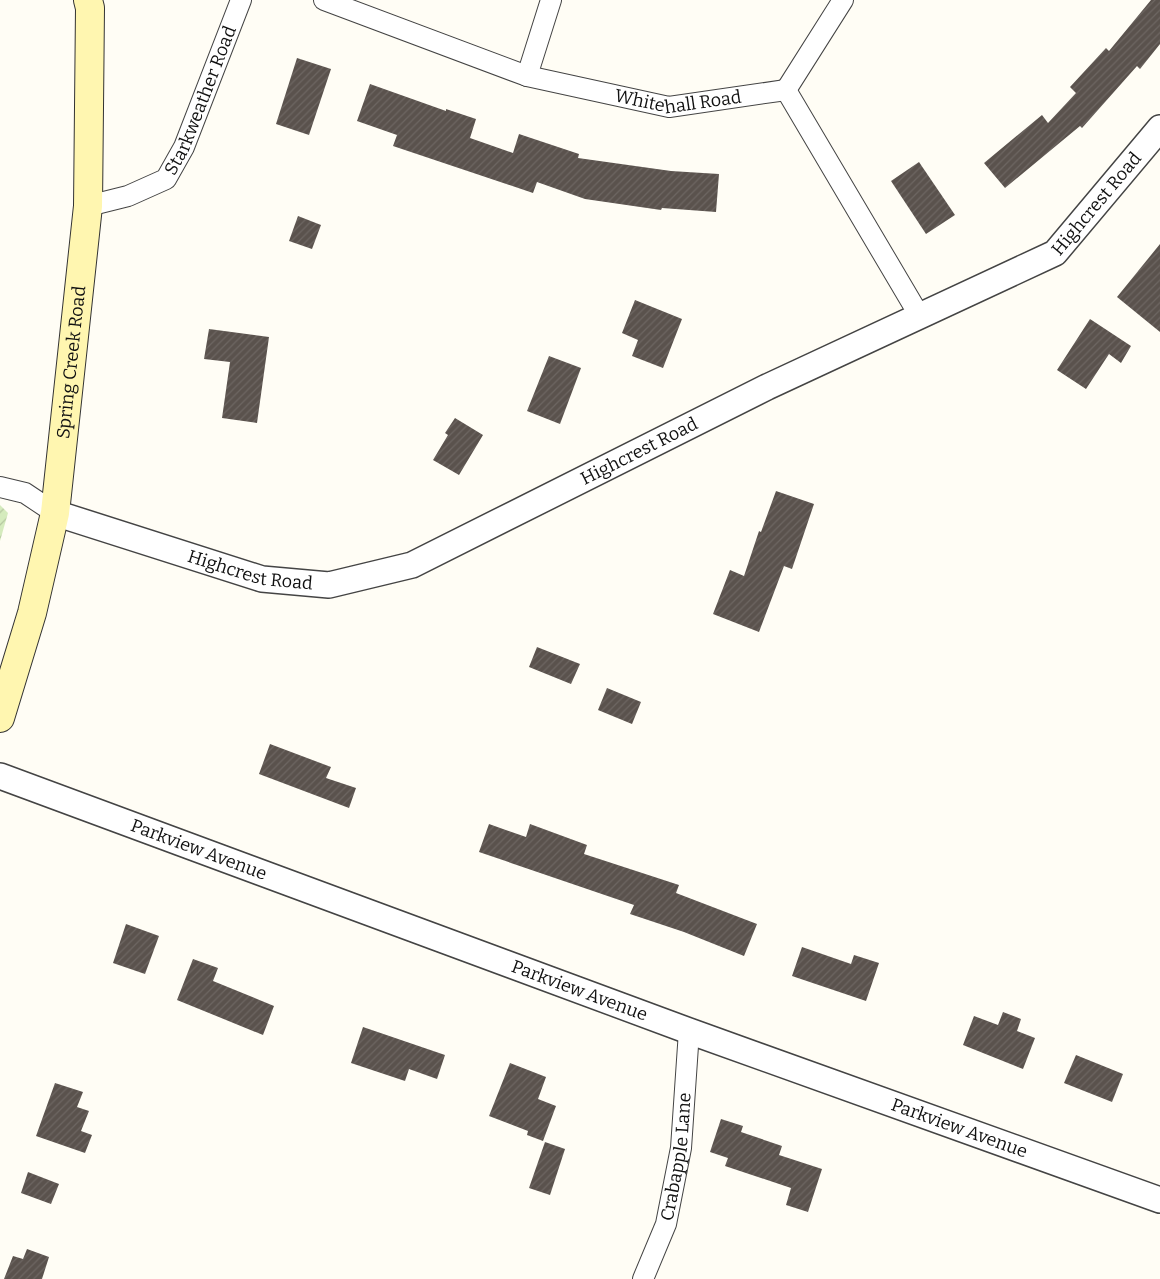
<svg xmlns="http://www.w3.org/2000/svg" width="1160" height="1279" viewBox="0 0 1160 1279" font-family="Bitter,serif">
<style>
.garden{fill:url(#garden-furrows)}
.building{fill:url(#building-hatch)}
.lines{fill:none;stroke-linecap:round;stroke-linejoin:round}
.minor-casing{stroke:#444;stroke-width:22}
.tertiary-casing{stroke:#444;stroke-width:28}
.secondary-casing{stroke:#333;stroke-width:30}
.minor{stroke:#fff;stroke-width:20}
.tertiary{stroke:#fff;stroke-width:25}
.secondary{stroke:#fff6b0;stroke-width:28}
.labels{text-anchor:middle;stroke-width:5;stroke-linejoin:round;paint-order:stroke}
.street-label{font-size:18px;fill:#111;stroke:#fff}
</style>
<defs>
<pattern id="garden-furrows" width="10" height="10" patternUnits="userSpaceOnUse" patternTransform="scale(1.25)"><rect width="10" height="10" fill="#d5ebbd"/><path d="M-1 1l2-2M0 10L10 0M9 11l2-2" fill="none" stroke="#b6c8a1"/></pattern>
<pattern id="building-hatch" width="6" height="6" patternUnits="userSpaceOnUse" patternTransform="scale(1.25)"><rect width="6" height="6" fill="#5a524d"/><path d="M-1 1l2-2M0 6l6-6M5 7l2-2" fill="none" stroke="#6d6662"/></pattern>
</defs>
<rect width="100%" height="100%" fill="#fffdf5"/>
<polygon class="garden" points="0,505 8,513 0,541"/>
<g class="building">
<polygon points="1151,0 1160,0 1160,44 1140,69 1137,66 1082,128 1080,126 1005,188 984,163 1042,115 1048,123 1076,93 1070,87 1106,48 1109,51"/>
<polygon points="297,58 331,69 309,135 276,124"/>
<polygon points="370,84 446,111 446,109 476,119 470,138 513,153 519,134 579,154 578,158 671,171 719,174 716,212 662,208 661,210 585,199 537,182 533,193 393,146 397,135 357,121"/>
<polygon points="919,162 955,215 926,234 891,181"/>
<polygon points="298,216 321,225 312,249 289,241"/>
<polygon points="1160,244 1160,332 1117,297"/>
<polygon points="635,300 682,319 663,368 632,356 638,340 622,333"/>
<polygon points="1090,319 1131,346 1121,363 1109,354 1086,389 1057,370"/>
<polygon points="209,329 269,337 257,423 222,418 230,362 204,359"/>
<polygon points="549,356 581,368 560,424 527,411"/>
<polygon points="455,418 483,435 459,475 433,460 448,435 445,433"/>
<polygon points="776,491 814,504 792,569 784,566 759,632 713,614 730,570 744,576 759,531 761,532"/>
<polygon points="537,647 580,664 571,684 529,667"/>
<polygon points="607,688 641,702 632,724 598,710"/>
<polygon points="270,744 331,767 326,778 356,788 349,808 259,774"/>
<polygon points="489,824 526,837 530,824 587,845 584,854 679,885 676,893 757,924 744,956 684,932 630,914 634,905 479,852"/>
<polygon points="126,924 159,936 145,974 113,963"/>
<polygon points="802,947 851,964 854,955 879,963 866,1001 792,976"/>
<polygon points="193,959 218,968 213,981 274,1006 263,1035 177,1000"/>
<polygon points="1003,1012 1021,1019 1017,1031 1035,1038 1023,1069 963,1045 974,1016 998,1025"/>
<polygon points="363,1027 445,1055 437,1079 409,1069 405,1081 351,1063"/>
<polygon points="1076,1055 1123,1074 1112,1102 1064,1083"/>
<polygon points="510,1063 546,1077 538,1099 556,1106 543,1141 527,1135 528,1131 489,1116"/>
<polygon points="55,1083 83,1092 77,1107 89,1111 81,1131 92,1135 85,1153 36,1136"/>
<polygon points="721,1119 743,1126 741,1132 782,1146 779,1155 822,1169 808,1212 786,1205 791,1188 725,1166 728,1158 710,1152"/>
<polygon points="545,1142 565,1149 550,1195 529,1188"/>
<polygon points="28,1172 59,1184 51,1204 21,1193"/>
<polygon points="27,1249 49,1257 42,1279 4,1279 13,1256 23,1259"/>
</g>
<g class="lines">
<defs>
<g id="minor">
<path id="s1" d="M324,0l203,76 142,31 117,-17"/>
<polyline points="527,76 551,0"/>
<polyline points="786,90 919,315"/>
<polyline points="786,90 843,0"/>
<path id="s2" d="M88,206l40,-10 38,-17 18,-32 57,-147"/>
<polyline points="0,487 25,493 55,513"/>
<path id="s3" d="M643,1279l23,-55 15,-76 8,-117"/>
</g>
<g id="tertiary">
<path id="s4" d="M55,513l207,66 67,6 83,-20 355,-178 288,-134 105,-125"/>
<path id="s5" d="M0,776l689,255 471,169"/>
</g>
<g id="secondary">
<path id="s6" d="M0,718l32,-105 23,-100 33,-307 2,-198 -2,-8"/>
</g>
</defs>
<use href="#minor" class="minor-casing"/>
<use href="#tertiary" class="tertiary-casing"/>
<use href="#secondary" class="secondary-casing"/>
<use href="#minor" class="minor"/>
<use href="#tertiary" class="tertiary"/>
<use href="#secondary" class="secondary"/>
</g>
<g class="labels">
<g class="street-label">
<text dy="6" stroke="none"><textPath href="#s1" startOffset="371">Whitehall Road</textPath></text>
<text dy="6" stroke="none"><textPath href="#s2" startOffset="169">Starkweather Road</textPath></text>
<text dy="6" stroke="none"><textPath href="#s4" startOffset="1149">Highcrest Road</textPath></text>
<text dy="6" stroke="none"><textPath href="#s6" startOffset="364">Spring Creek Road</textPath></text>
<text dy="6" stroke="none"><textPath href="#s4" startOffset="624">Highcrest Road</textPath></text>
<text dy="6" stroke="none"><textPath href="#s4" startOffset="204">Highcrest Road</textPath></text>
<text dy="6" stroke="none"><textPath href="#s5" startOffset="212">Parkview Avenue</textPath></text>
<text dy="6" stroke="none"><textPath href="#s5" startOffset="618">Parkview Avenue</textPath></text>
<text dy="6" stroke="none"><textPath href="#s5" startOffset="1022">Parkview Avenue</textPath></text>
<text dy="6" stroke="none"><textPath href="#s3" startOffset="128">Crabapple Lane</textPath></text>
</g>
</g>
</svg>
